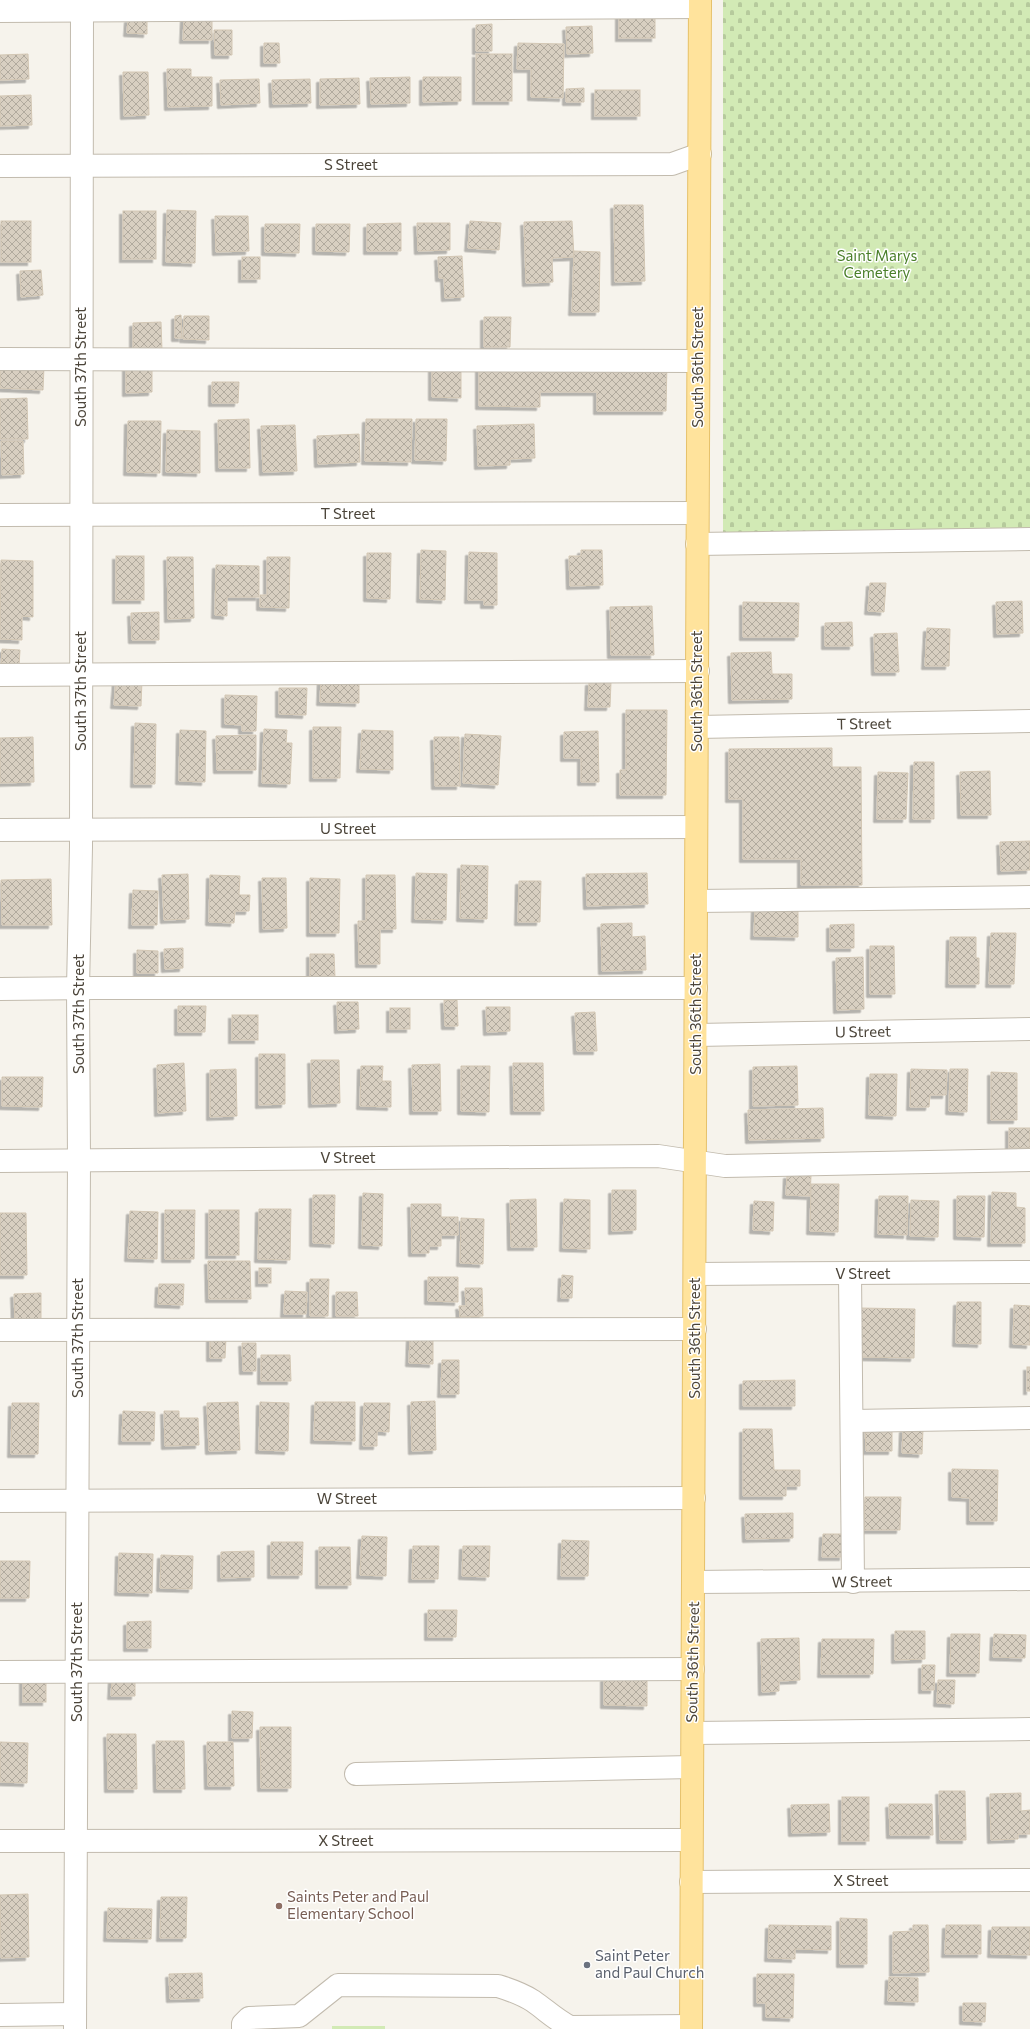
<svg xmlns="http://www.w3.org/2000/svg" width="1030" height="2029" viewBox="0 0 1030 2029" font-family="Commissioner,sans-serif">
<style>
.cemetery{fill:url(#cemetery-stones)}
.green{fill:#d2eab5}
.building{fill:url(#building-cross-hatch);stroke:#d3c7b4;filter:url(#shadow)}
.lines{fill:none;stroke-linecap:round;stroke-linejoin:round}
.minor-casing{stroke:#c2bbae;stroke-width:24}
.major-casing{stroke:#e6c16a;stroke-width:24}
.minor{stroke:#fff;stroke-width:22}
.major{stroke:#ffe39c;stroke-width:22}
.education-dot{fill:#8d6e63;stroke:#fff;stroke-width:1.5}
.worship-dot{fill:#6b7280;stroke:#fff;stroke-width:1.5}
.labels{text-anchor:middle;stroke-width:3;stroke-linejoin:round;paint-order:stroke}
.street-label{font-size:15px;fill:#4b4439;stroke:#fff}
.park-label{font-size:15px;fill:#4a7f2a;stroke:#fff}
.education-label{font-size:15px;fill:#785e54;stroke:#fff;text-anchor:start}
.worship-label{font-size:15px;fill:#5b616d;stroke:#fff;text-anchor:start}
</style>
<defs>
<pattern id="cemetery-stones" width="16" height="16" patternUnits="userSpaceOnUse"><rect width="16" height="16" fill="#d2eab5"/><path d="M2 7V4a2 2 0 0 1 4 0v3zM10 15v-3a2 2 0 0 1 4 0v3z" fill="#b6ca9c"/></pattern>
<pattern id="building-cross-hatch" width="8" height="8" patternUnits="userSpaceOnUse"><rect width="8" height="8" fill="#d8cfc1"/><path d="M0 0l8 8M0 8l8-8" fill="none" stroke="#b1aa9e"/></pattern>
<filter id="shadow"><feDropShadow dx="-3.5" dy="3.5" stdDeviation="0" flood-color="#0004"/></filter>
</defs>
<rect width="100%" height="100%" fill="#f6f3ec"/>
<polygon class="cemetery" points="723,0 1030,0 1030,529 723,533"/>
<rect class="green" x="332" y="2026" width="53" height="3"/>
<g class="building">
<rect x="619" y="10" width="36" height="28"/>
<polygon points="184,18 212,19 212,40 183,40"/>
<polygon points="128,19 147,20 147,34 127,33"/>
<polygon points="492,24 492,51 476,51 476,25"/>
<polygon points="592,26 593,53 567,54 566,27"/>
<polygon points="214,30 232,30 232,55 215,55"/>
<polygon points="264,43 279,43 280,63 264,63"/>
<polygon points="518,43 564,44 563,98 531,97 531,69 517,69"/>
<polygon points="28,54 29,79 0,80 0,55"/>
<rect x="476" y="54" width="36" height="47"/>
<polygon points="167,69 191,69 191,77 212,77 212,106 168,107"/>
<polygon points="123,72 148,72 149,115 124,116"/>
<polygon points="410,77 410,103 371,104 370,78"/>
<polygon points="423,77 461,77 461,101 423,102"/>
<polygon points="359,78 360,104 320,105 320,79"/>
<polygon points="259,79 260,103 221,105 220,80"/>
<polygon points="310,79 311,103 273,104 272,80"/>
<polygon points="584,88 584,102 566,102 566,89"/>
<rect x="595" y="90" width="45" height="26"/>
<polygon points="31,95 32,125 0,126 0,96"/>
<polygon points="614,205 643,205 645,281 615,282"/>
<polygon points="167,210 196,211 195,263 166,262"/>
<rect x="123" y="211" width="33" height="48"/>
<polygon points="215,216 248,216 249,251 216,252"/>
<rect x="1" y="221" width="30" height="41"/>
<polygon points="470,221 501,223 499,250 468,248"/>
<polygon points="572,221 574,257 552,258 553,282 526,283 524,222"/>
<polygon points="401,223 401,251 367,251 367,224"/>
<polygon points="417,223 450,223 450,250 418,251"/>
<polygon points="265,224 300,224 299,253 265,252"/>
<polygon points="316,224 350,224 349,252 316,251"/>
<polygon points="574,251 600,252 599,312 572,312"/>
<polygon points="462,256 464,297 445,298 444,278 439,278 438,257"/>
<rect x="242" y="257" width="18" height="22"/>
<polygon points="41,270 43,295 21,297 20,271"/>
<polygon points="181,315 182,338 175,338 175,316"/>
<polygon points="184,316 209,316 209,340 183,339"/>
<polygon points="484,317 511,317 510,347 484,347"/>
<polygon points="161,322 162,350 133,350 133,323"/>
<polygon points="479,361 667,362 666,411 597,411 597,392 540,392 540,407 479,406"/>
<polygon points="432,365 461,366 461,398 432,397"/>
<polygon points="0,366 44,367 43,390 0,388"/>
<polygon points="152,366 152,392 126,393 126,367"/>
<polygon points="212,382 239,382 238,403 212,403"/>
<polygon points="27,398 28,439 0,439 0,399"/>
<polygon points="249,419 250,468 219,468 218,420"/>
<polygon points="366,419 412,419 411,462 365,461"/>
<polygon points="416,419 447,419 446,461 415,460"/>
<polygon points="128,421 161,421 160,473 127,472"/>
<polygon points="534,424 535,458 510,459 510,465 478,466 477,426"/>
<polygon points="295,425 297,471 263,472 261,426"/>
<polygon points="167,430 200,431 200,473 166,472"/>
<polygon points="359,434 360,462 318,464 317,436"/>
<polygon points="1,441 23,441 24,474 2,475"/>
<polygon points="421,550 446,551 445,600 420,599"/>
<polygon points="581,550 602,550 603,585 570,586 569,556 581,556"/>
<polygon points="469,552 497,553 497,605 484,605 484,600 468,600"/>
<polygon points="367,553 391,553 390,599 367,598"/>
<rect x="116" y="556" width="28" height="44"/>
<polygon points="167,557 193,557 194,618 168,619"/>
<polygon points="267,557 290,557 289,608 260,607 260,595 267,595"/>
<polygon points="1,560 33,561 33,617 22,616 22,640 0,639"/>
<polygon points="216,565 259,566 259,597 227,597 227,616 215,615"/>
<polygon points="870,583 886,583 884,612 868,611"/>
<polygon points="1022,601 1023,633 997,634 996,602"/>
<polygon points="743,602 799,603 798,637 743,637"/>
<polygon points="652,606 654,655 611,655 610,607"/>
<polygon points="159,612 159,640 132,640 131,613"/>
<polygon points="852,622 853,646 825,646 825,623"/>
<polygon points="927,628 950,629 949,666 925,666"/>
<polygon points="897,633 899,672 875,672 874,634"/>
<polygon points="2,649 20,650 19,666 1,666"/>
<polygon points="771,652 772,674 792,674 792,699 732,700 731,653"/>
<polygon points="321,678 359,678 359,703 320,702"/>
<polygon points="116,679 142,680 141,706 114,705"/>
<polygon points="589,682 611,682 610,707 588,707"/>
<polygon points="279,688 307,688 306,715 279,714"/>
<polygon points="225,695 257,696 256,731 242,731 242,725 225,724"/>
<polygon points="626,710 667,710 666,795 620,795 620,770 626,770"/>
<polygon points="135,723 156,724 155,784 134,784"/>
<polygon points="313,727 341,727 340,778 313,778"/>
<polygon points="264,729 287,730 286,743 292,743 290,784 262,783"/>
<polygon points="180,730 206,731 205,782 179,781"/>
<polygon points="362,730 393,731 393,770 360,769"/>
<polygon points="598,731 599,782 581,782 581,758 564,758 564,732"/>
<polygon points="465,734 501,736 498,785 463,783"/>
<polygon points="256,735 256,770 217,770 216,736"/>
<polygon points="33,737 34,782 0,783 0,738"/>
<polygon points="434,737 459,737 460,786 435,786"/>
<polygon points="832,748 832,767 861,767 862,885 801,885 801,859 743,859 743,799 729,799 729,749"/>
<polygon points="914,762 934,762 934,819 913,819"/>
<polygon points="990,771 991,815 961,815 960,772"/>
<polygon points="878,772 908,773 906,819 877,819"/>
<polygon points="1030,841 1030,870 1001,871 1000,842"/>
<polygon points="461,865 488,866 487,919 460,918"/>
<polygon points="416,873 447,874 446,920 415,919"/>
<polygon points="647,873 648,904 587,906 586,874"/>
<polygon points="188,874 189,919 164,920 162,875"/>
<polygon points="210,875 240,876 239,895 250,895 249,911 235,911 234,923 209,922"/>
<polygon points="366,875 395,875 396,929 380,929 380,964 359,964 358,921 366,921"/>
<polygon points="262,878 286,878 287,928 263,929"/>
<polygon points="310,878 340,879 339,933 310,933"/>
<polygon points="51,879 52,925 2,925 1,880"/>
<polygon points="519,881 541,881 540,922 518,922"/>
<polygon points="133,890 158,891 157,925 132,925"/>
<polygon points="755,908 798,909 798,937 754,936"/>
<polygon points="632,923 632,937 645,936 646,970 602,971 601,924"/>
<polygon points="854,924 854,948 830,948 830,925"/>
<polygon points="991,933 1016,933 1014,984 989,984"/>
<polygon points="950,937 976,937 976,958 979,958 979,984 949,984"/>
<polygon points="870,946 894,946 895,994 870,994"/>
<polygon points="183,948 183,968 165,969 164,949"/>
<polygon points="137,950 158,951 158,973 137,973"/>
<polygon points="310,954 334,954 335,977 310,978"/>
<polygon points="863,957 864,1009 837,1010 836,958"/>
<polygon points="444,1000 457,1000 458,1026 445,1026"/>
<polygon points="337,1002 358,1002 359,1029 338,1030"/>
<polygon points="178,1006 206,1006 205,1032 178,1032"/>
<polygon points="486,1007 510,1007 510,1031 487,1032"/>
<rect x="390" y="1008" width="20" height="21"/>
<polygon points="595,1012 597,1051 577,1051 575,1013"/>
<rect x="232" y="1015" width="26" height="25"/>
<polygon points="259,1054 285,1054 285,1104 259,1105"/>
<polygon points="311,1060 339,1060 340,1103 312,1104"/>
<polygon points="184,1063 186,1111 158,1113 157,1065"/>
<polygon points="513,1063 543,1063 544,1111 514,1111"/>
<polygon points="440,1064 441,1111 413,1111 412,1065"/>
<polygon points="361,1066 383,1066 382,1081 391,1081 391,1107 360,1106"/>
<polygon points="461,1066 490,1066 489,1112 461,1111"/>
<polygon points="797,1066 798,1105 753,1106 753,1067"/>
<polygon points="236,1069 237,1116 210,1117 210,1070"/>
<polygon points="911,1069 947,1070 946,1095 930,1095 929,1107 910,1107"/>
<polygon points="950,1069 968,1069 967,1112 949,1111"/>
<polygon points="991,1072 1017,1073 1017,1120 991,1120"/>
<polygon points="870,1074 897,1074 896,1116 869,1115"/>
<polygon points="2,1077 43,1077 42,1107 2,1106"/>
<polygon points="823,1108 824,1138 749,1140 748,1110"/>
<rect x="1009" y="1128" width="21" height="20"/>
<polygon points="787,1175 811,1176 810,1196 786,1195"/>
<polygon points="811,1184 839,1184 838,1232 810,1231"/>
<polygon points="612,1190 636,1190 636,1230 612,1231"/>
<polygon points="992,1192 1016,1193 1016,1207 1025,1208 1025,1243 991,1243"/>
<polygon points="363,1193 383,1194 382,1246 362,1245"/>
<polygon points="313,1195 335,1195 334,1244 313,1243"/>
<polygon points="879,1196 908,1196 907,1235 878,1234"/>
<polygon points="957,1196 985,1196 984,1237 957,1236"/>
<polygon points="536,1199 537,1247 511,1247 510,1200"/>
<polygon points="564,1199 590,1200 590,1249 563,1248"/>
<polygon points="911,1200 939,1201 938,1237 910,1236"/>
<polygon points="754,1201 774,1202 773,1231 753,1230"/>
<polygon points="411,1204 441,1204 441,1217 458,1217 458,1235 441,1235 441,1246 429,1246 429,1253 412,1253"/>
<polygon points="259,1209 291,1209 290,1260 258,1259"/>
<polygon points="165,1210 195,1210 194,1259 165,1259"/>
<rect x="209" y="1210" width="30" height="45"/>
<polygon points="130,1211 158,1212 157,1259 128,1258"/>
<polygon points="0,1213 26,1213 27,1275 0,1275"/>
<polygon points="461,1218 484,1219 483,1264 460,1263"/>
<polygon points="208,1261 250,1261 251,1299 209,1299"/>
<rect x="259" y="1268" width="12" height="15"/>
<polygon points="562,1275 573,1276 572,1298 561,1298"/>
<polygon points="428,1277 458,1277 458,1302 428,1301"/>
<polygon points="310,1279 329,1279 328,1316 310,1316"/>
<polygon points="159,1284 184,1284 183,1305 158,1304"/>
<polygon points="465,1288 482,1288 483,1316 460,1317 459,1306 466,1306"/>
<polygon points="285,1291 307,1292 306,1314 284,1314"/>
<polygon points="336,1292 357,1292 358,1316 336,1316"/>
<polygon points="41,1293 41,1322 15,1322 14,1294"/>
<polygon points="957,1302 981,1302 981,1344 956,1343"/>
<polygon points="1014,1305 1030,1306 1030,1345 1013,1344"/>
<polygon points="861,1308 915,1309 914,1358 860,1357"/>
<polygon points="410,1337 433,1338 433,1364 409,1363"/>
<polygon points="210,1338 226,1338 225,1358 210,1358"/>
<polygon points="242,1343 256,1343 256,1371 243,1371"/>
<polygon points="261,1355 290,1355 291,1381 261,1381"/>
<polygon points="442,1360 459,1360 459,1394 441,1394"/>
<rect x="1027" y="1367" width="3" height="24"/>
<polygon points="795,1380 795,1406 743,1406 743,1381"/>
<polygon points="435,1401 436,1450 412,1451 411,1402"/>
<polygon points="238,1402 240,1450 209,1451 207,1403"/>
<polygon points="260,1402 289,1403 288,1451 259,1450"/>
<polygon points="315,1402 355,1402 355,1441 314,1440"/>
<polygon points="12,1403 39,1403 38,1454 11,1454"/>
<polygon points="364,1403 390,1403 389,1432 377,1431 377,1446 363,1446"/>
<polygon points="123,1411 155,1412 154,1441 122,1441"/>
<polygon points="164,1411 179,1411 179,1418 198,1418 199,1445 165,1446"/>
<polygon points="892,1427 892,1451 866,1451 865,1428"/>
<polygon points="743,1429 772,1429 774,1470 800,1470 800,1486 786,1486 786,1496 743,1496"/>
<polygon points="903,1429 923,1429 922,1454 902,1453"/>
<polygon points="952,1469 998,1470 997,1521 970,1521 970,1498 952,1497"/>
<polygon points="865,1497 901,1497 900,1530 864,1530"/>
<polygon points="793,1513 793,1538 746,1539 745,1514"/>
<polygon points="823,1534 843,1534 843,1557 822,1557"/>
<polygon points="362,1536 387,1537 386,1576 360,1575"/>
<polygon points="562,1540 589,1541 588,1576 561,1576"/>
<polygon points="271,1542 303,1542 302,1575 271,1575"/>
<polygon points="413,1546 439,1546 438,1579 412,1579"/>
<polygon points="463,1546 490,1546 489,1577 462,1576"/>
<polygon points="319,1547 350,1547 351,1585 319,1585"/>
<polygon points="254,1551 254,1577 221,1578 221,1552"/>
<polygon points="119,1553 153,1554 152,1593 118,1592"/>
<polygon points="161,1555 193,1556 192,1589 160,1588"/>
<polygon points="0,1561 30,1561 29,1598 0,1598"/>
<polygon points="428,1610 457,1610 456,1637 428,1637"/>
<polygon points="151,1621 151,1648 127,1648 127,1622"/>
<polygon points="895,1631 925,1631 925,1659 895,1660"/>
<polygon points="951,1634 980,1634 979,1673 950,1673"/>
<polygon points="994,1634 1026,1635 1025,1658 993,1657"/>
<polygon points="799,1638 800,1680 779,1681 779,1691 762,1692 761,1639"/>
<polygon points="822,1639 874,1639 873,1674 821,1674"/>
<polygon points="922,1665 935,1665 934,1690 922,1690"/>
<polygon points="604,1678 647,1678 647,1706 604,1705"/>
<rect x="23" y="1679" width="23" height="23"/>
<polygon points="112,1679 135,1679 135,1696 111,1696"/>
<polygon points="938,1680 955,1680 954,1704 937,1703"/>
<polygon points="232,1711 253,1712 252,1738 232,1738"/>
<polygon points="260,1727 291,1727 291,1788 261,1788"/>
<polygon points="107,1734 136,1734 137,1789 108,1789"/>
<polygon points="156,1741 184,1741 185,1789 157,1789"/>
<polygon points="0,1742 28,1743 27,1783 0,1782"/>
<polygon points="207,1742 233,1742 234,1786 208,1786"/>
<polygon points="939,1791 965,1791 966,1840 940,1840"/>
<polygon points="1021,1793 1021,1811 1030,1810 1030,1834 1018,1834 1018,1839 991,1840 990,1794"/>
<rect x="842" y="1797" width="27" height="44"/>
<polygon points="829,1804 830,1832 792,1833 791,1805"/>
<polygon points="889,1804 932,1804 933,1835 890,1835"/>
<polygon points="28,1894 29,1957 1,1958 0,1895"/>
<polygon points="161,1897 187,1897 186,1938 160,1938"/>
<polygon points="108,1908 152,1909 151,1939 107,1938"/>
<polygon points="840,1918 867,1919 867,1964 840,1964"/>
<polygon points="769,1925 831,1926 831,1950 795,1949 795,1959 768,1958"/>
<polygon points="913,1925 928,1925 929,1972 893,1973 893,1932 913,1931"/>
<polygon points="946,1925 981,1925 981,1954 945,1954"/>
<polygon points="992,1927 1030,1927 1030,1955 991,1954"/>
<polygon points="202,1973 203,1998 170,1999 169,1974"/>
<polygon points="757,1974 794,1974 793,2018 766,2017 766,2003 757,2003"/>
<polygon points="889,1977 918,1978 918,2002 888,2001"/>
<polygon points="963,2003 986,2003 985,2022 963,2021"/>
</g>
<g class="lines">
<defs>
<g id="minor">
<polyline points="0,11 700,7"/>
<polyline points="0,166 672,164 700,154"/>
<polyline points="0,359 698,361"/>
<polyline points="0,515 697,513"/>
<polyline points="697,544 1030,539"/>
<polyline points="0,675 698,671"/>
<polyline points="698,727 1030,721"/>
<polyline points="0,830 696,827"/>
<polyline points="696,901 1030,897"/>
<polyline points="0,989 95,988 696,988"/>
<polyline points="697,1035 1030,1029"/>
<polyline points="0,1161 658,1156 725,1166 1030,1160"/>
<polyline points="696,1274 1030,1272"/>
<polyline points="850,1274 853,1582"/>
<polyline points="0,1330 695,1329"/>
<polyline points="852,1421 1030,1418"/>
<polyline points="0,1501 694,1498"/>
<polyline points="694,1582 1030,1579"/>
<polyline points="0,1672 693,1669"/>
<polyline points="693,1733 1030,1729"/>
<polyline points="356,1774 692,1767"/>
<polyline points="0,1841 691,1840"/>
<polyline points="691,1882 1030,1880"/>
<polyline points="0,2015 75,2014"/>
<polyline points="75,2029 79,1160 78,988 81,847 82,0"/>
<path d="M243,2029v-5l6,-6 50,-2 39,-31 160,1c13,4 24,8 35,15 13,9 23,19 37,26l121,-1"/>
</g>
<polyline id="major" points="691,2029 700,0"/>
</defs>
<use href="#minor" class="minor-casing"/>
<use href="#major" class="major-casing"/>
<use href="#minor" class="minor"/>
<use href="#major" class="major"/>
</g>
<circle class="education-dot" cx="279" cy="1906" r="4"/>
<circle class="worship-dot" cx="587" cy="1965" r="4"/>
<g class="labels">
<g class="street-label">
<text x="351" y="170">S Street</text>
<text transform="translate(81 367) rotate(-90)" y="5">South 37th Street</text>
<text transform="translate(698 367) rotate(-90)" y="5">South 36th Street</text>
<text x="348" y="519">T Street</text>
<text transform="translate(81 691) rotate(-90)" y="5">South 37th Street</text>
<text transform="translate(697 691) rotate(-90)" y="5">South 36th Street</text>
<text transform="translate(864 724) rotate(-1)" y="5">T Street</text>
<text x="348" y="834">U Street</text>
<text transform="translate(79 1014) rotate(-90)" y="5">South 37th Street</text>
<text transform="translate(696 1014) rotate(-90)" y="5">South 36th Street</text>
<text transform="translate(863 1032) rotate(-1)" y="5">U Street</text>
<text x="348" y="1163">V Street</text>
<text x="863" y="1279">V Street</text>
<text transform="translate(78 1338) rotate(-90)" y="5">South 37th Street</text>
<text transform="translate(695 1338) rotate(-90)" y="5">South 36th Street</text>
<text x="347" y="1504">W Street</text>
<text transform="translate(862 1582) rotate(-1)" y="5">W Street</text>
<text transform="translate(77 1662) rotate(-90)" y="5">South 37th Street</text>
<text transform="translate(693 1662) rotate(-89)" y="5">South 36th Street</text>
<text x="346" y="1846">X Street</text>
<text x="861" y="1886">X Street</text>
</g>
<g class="park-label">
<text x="877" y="261">Saint Marys<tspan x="877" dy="17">Cemetery</tspan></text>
</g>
<g class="education-label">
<text x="287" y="1902">Saints Peter and Paul<tspan x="287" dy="17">Elementary School</tspan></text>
</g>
<g class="worship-label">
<text x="595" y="1961">Saint Peter<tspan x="595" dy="17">and Paul Church</tspan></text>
</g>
</g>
</svg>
